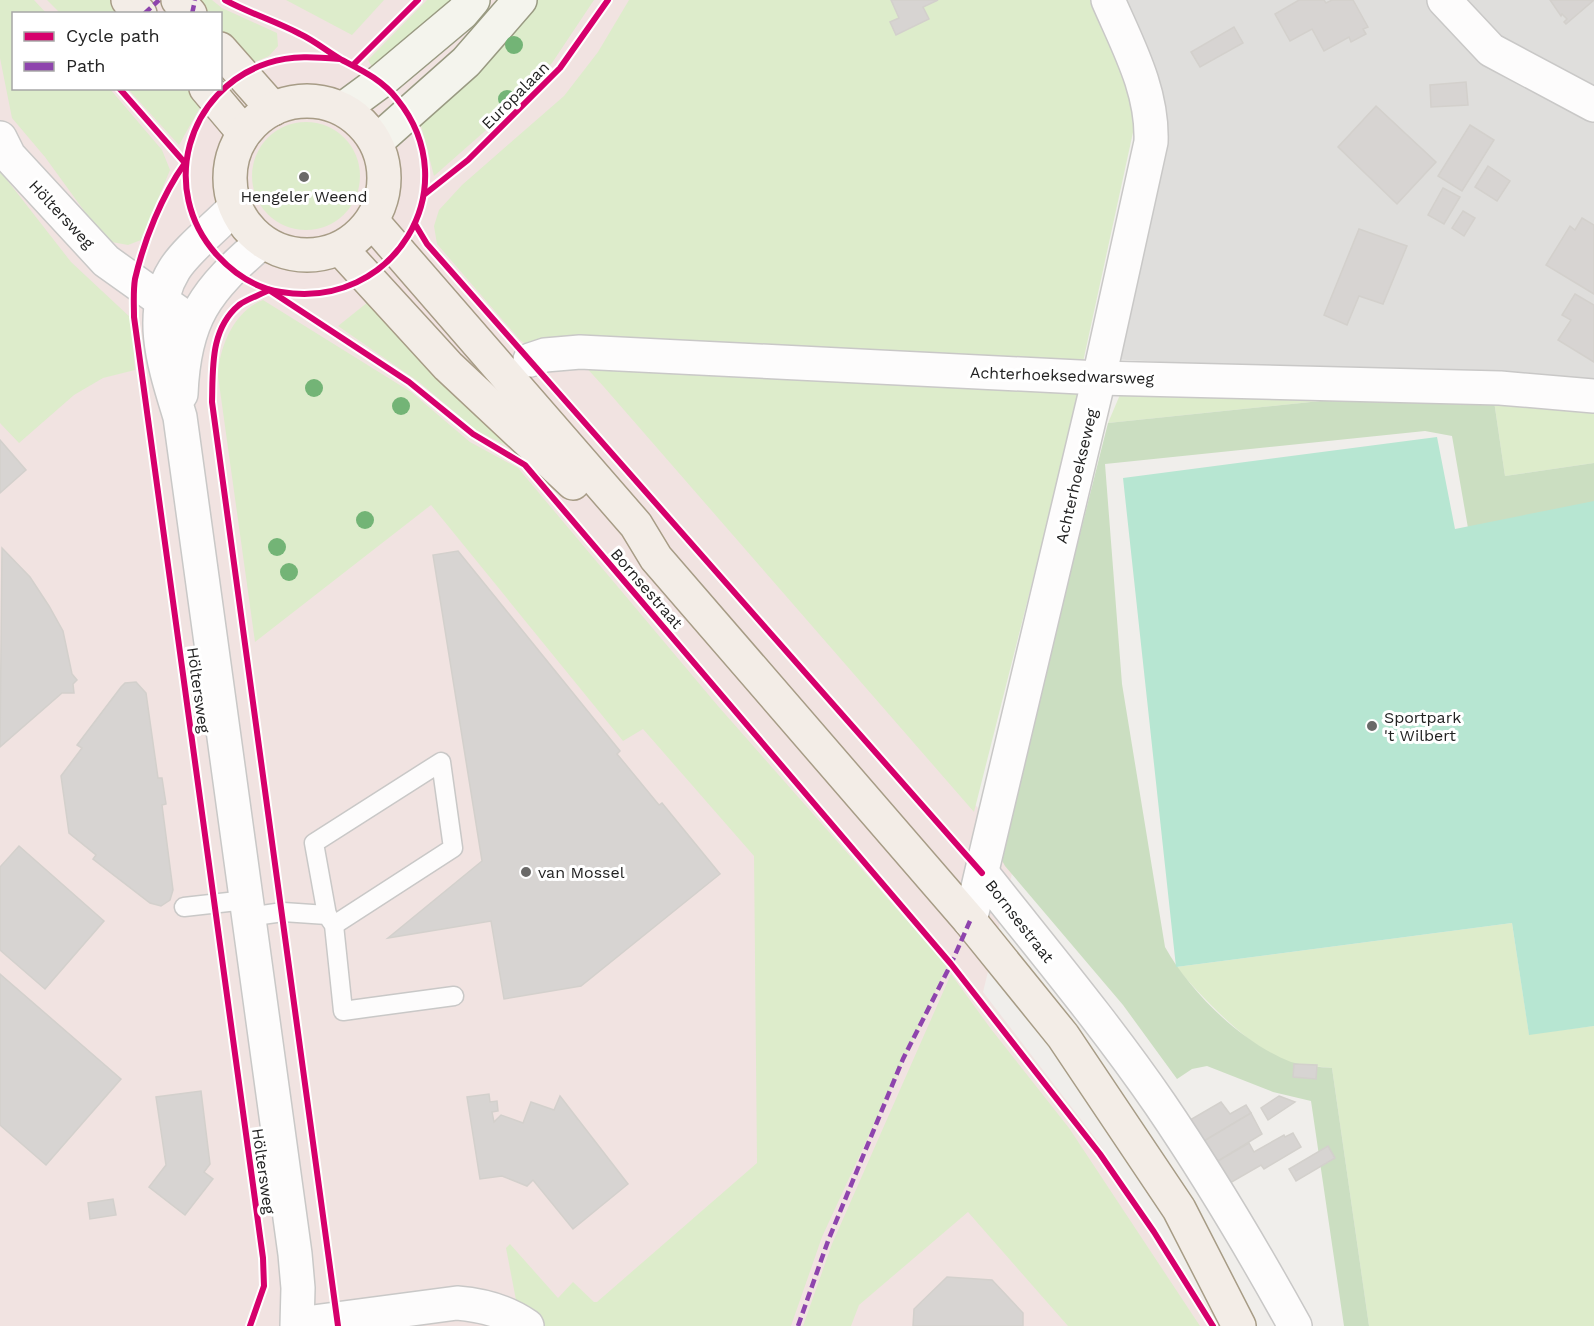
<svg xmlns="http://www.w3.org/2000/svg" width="1594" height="1326" viewBox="0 0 1594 1326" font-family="'Work Sans',sans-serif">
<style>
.residential{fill:#dfdedc}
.commercial{fill:#f1e3e1;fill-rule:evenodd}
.grass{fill:#ddeccb}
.forest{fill:#cbdec1}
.pitch{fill:#b7e6d2}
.building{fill:#d7d4d2;stroke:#d3d0cc;stroke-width:1.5}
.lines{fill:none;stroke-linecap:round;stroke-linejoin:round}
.lane-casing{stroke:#c9c8c7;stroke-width:21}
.street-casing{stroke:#c9c8c7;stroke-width:36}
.secondary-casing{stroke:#999a82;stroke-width:36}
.primary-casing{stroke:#a79c86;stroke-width:36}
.lane{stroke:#fdfcfc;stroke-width:18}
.street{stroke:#fdfcfc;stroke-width:33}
.secondary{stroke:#f4f4ed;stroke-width:33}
.primary{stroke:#f3ede7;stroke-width:33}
.quiet{stroke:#8e44ad;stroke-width:4.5;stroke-dasharray:9 4.5;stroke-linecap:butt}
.cycleway-casing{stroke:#fff;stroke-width:10}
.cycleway{stroke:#d6006c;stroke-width:6}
.tree{fill:#73b476}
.poi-dot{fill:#6a6968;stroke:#fff;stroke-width:2}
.labels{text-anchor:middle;stroke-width:6;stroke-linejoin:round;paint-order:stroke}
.street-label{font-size:16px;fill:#222;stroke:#fff}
.poi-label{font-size:16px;fill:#222;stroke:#fff;text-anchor:start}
</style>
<rect width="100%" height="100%" fill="#f0eeeb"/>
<polygon class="residential" points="1114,0 1594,0 1594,388 1111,359 1164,109"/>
<path class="commercial" d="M0,0h651l-187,216 553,637 -34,139 113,147 114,171 8,16h-1218zM14,14h206v74h-206z"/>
<g class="grass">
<polygon points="0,0 34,0 46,13 14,14 14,88 110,89 162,150 170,170 141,240 128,245 106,241 45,157 12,118 0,58"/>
<polygon points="47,0 113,0 124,13 60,13"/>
<polygon points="198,0 212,0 222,8 277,33 278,46 269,56 247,65 221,35 220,14 201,13"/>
<polygon points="286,0 384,0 352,35"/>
<polygon points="427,0 459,0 372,67 368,60"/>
<polygon points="533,0 594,0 552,63 493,124 434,176 419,118"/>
<polygon points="629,0 1118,0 1137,114 1083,362 546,358 520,340 437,244 434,226 439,210 462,185 564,96 598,52"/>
<polygon points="128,89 191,89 203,102 179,145"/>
<circle cx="306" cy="176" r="54"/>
<polygon points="0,171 71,262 132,319 135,370 103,378 74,395 19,443 0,423"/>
<polygon points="373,298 534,459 477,431 419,382 338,326"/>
<path d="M263,300l148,92 59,50 48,26 200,238 229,260 -125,271 -31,89h-249l-26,-26 -10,-52 4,-4 48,54 15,-16 21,20h3l160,-139 -3,-307 -111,-127 -20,12 -192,-236 -176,137 -37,-266c1,-29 16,-65 45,-76z"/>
<polygon points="583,364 1081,389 974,812 604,387"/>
<polygon points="1122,390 1369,396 1108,423"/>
<polygon points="1494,401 1594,409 1594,463 1505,476"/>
<path d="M1512,923l17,111 65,-8v300h-225l-37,-258c-12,-2 -25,-1 -37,-4 -41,-10 -92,-66 -119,-97z"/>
<polygon points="951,974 991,1029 1069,1128 1200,1326 1068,1326 968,1212 859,1305 851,1326 803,1326 832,1244"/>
</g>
<path class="forest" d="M1369,396l125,5 11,75 89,-13v48l-126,17 -16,-92 -27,-5 -320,33 17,220 43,263c25,45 77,96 126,115 13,4 28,5 41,6l37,258h-25l-33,-225 -38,-9 -66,-26 -15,3 -15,10 -54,-74 -118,-139 -6,-11 109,-432z"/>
<polygon class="pitch" points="1437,437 1455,529 1594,501 1594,1026 1529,1035 1512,923 1176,967 1123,478"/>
<g class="building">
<polygon points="891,0 938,0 923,7 929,19 896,35 890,22 899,18"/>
<polygon points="1299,0 1324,0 1326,3 1332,0 1353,0 1368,27 1363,29 1366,34 1351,42 1349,37 1324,51 1312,29 1290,41 1275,14"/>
<polygon points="1550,0 1594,0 1566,24 1564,22 1567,19 1562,14 1561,16"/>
<polygon points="1234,27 1243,43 1200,67 1191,52"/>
<polygon points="1466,82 1468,105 1431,107 1430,85"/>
<polygon points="1376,106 1436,162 1397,204 1338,147"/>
<polygon points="1470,125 1494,140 1462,191 1438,176"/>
<polygon points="1488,166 1510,181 1497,201 1475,187"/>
<polygon points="1443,188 1460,197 1444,224 1428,215"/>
<polygon points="1463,211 1475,218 1464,236 1452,228"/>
<polygon points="1582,218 1594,225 1594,294 1546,265 1570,226 1575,230"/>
<polygon points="1359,229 1407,246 1383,304 1359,296 1347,325 1324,315"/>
<polygon points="1575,294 1594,305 1594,362 1558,340 1571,320 1562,315"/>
<polygon points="0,440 26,470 0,493"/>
<polygon points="2,548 30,577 49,606 63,631 72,674 77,680 73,684 74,693 62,693 0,747"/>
<polygon points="458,551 620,751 617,754 659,805 662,803 720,874 581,986 504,999 491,921 388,938 482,861 433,555"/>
<polygon points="136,682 146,693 158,778 162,778 166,804 162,805 173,890 170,900 161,906 150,903 93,859 96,855 69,833 61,776 82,748 77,745 121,687 125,683"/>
<polygon points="19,846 104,921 45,989 0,950 0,867"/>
<polygon points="0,974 121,1079 46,1165 0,1125"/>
<polygon points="1294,1064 1317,1065 1316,1079 1293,1077"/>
<polygon points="201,1091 210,1164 204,1172 213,1179 185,1215 149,1187 166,1165 156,1097"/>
<polygon points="489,1094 490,1102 497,1101 498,1111 492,1112 494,1122 501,1115 523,1123 531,1102 554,1110 560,1096 628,1184 573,1229 533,1180 527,1186 502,1176 480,1179 467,1097"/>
<polygon points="1279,1096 1295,1102 1268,1120 1261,1108"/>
<polygon points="1221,1102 1230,1114 1246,1105 1251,1113 1204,1141 1190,1120"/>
<polygon points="1251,1113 1262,1134 1218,1161 1204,1141"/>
<polygon points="1293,1133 1301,1147 1264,1169 1261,1165 1230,1183 1218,1161 1249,1143 1254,1152 1284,1135 1285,1137"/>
<polygon points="1328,1146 1335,1158 1296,1181 1289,1169"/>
<polygon points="113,1199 116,1215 90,1219 88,1203"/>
<polygon points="947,1277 992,1280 1023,1313 1023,1326 913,1326 914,1309"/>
</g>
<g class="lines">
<defs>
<g id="lane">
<polyline points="184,907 246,900"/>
<polyline points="327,915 314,843 441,762 453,848 334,925"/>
<polyline points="248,917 283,912 327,915 334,925 343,1011 454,996"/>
</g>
<g id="street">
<polyline points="1444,0 1491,50 1594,105"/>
<polyline points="0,138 9,156 106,261 193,323"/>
<path d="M235,207c-17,18 -49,43 -61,63 -28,45 -8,100 6,147l115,837 3,34 -1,38"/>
<polyline points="530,360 545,355 580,352 1099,378 1500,388 1594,396"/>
<path d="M181,394c3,-76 25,-104 81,-152"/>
<path d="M982,873c60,76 123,151 178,231 49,72 93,146 135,222"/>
<path d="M970,921l129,-543 52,-236c2,-51 -23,-96 -43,-142"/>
<path d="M298,1324l159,-21c25,2 49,8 70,23"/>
</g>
<g id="secondary">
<polyline points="343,109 381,81 462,13 473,0"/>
<polyline points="376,142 466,62 520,0"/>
</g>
<g id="primary">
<polyline points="128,0 140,14"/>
<polyline points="178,0 190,14"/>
<polyline points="220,49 273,109"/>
<polyline points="206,88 244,133"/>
<circle cx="307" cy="178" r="77"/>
<polyline points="372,221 636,525 656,558 970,921 1063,1036 1179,1209 1239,1326"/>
<polyline points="341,249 448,366 573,483"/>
</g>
</defs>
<use href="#lane" class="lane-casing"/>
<use href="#street" class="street-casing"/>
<use href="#secondary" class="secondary-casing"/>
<use href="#primary" class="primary-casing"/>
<use href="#lane" class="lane"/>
<use href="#street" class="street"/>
<use href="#secondary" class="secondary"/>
<use href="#primary" class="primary"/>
<g class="quiet">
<polyline points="144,14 159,0"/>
<polyline points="192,14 195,0"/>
<polyline points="798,1326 828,1241 903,1059 951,964 970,921"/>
</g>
<defs>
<g id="cycleway">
<path d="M225,0c24,13 50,21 75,34 15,7 28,18 42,26 21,11 40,20 55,39 72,89 -4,212 -116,193 -26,-4 -47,-18 -65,-38 -57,-64 -30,-164 52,-191 24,-8 48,-6 72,-4"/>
<polyline points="353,65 418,0"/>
<polyline points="119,88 185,163"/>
<path d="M185,163c-23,32 -41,77 -50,116 -2,12 -1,25 -1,38l129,941 1,28 -14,40"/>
<polyline points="425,194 468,160 560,68 608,0"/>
<polyline points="415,224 427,244 982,873"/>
<polyline points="269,290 409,382 473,434 525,465 951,964 1100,1154 1154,1232 1213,1326"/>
<path d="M269,290c-9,5 -22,9 -30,15 -29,24 -26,63 -27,97l126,924"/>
</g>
</defs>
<use href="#cycleway" class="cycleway-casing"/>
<use href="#cycleway" class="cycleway"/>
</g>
<g class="tree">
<circle cx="514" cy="45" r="9"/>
<circle cx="507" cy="99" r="9"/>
<circle cx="314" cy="388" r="9"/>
<circle cx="401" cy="406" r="9"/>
<circle cx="365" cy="520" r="9"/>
<circle cx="277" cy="547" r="9"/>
<circle cx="289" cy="572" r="9"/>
</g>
<g class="poi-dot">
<circle cx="304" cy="177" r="6"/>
<circle cx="1372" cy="726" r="6"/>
<circle cx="526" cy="872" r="6"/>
</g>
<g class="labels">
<g class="street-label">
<text transform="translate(515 95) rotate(-45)" y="6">Europalaan</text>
<text transform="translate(62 214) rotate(47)" y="6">Höltersweg</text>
<text transform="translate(1062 375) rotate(2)" y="6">Achterhoeksedwarsweg</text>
<text transform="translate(1076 476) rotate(-77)" y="6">Achterhoekseweg</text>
<text transform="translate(647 588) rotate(49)" y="6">Bornsestraat</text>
<text transform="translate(199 690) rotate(82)" y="6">Höltersweg</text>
<text transform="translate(1020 921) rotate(52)" y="6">Bornsestraat</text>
<text transform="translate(264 1171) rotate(82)" y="6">Höltersweg</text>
</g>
<g class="poi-label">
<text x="304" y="202" text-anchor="middle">Hengeler Weend</text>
<text x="1384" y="723">Sportpark<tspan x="1384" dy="18">'t Wilbert</tspan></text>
<text x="538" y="878">van Mossel</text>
</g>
</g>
<rect x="12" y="12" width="210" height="78" fill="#ffffff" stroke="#a7a7a7" stroke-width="1.5"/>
<rect x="24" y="32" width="30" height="9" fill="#d6006c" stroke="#a7a7a7" stroke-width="1.5"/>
<text x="66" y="42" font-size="18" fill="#222222">Cycle path</text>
<rect x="24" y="62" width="30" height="9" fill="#8e44ad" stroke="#a7a7a7" stroke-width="1.5"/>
<text x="66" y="72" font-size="18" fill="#222222">Path</text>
</svg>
